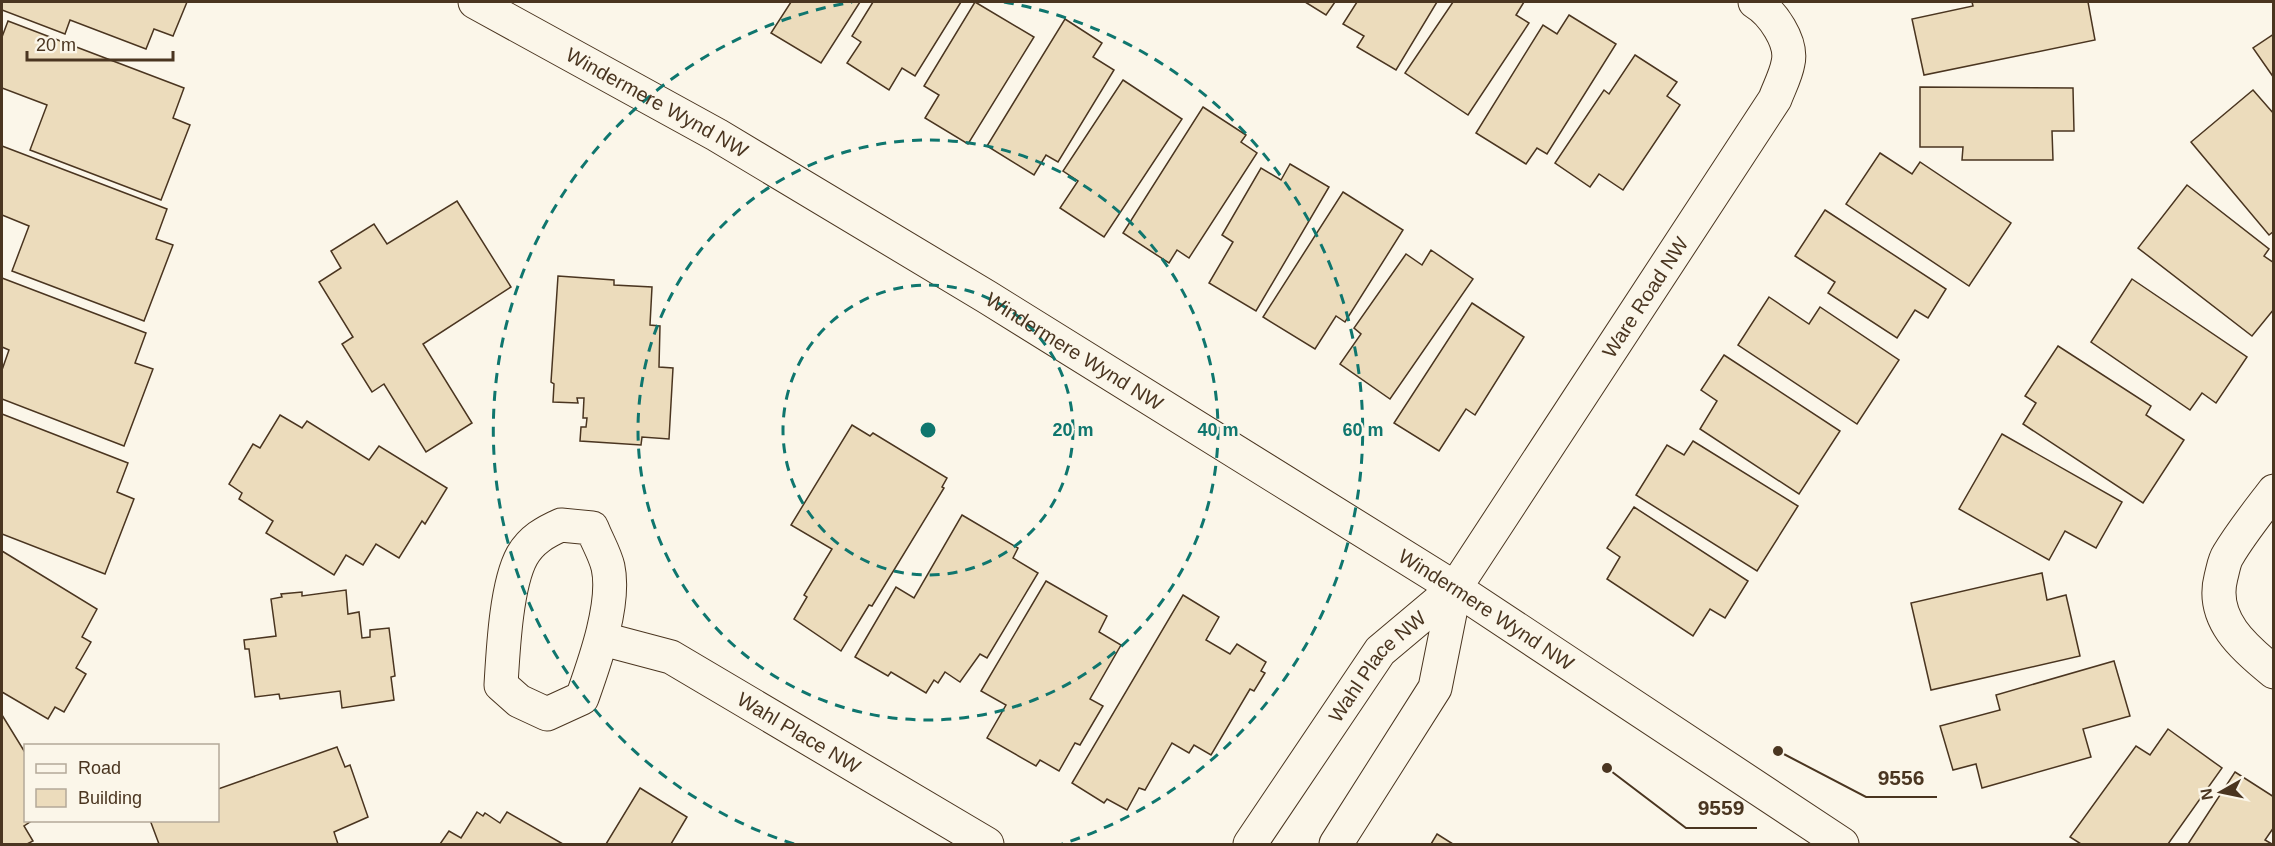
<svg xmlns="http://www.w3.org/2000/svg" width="2275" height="846" viewBox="0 0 2275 846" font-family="Arial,sans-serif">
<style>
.building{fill:#ecdcbc;stroke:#4a3520;stroke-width:1.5}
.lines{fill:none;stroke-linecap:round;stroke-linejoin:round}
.minor-casing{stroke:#4a3520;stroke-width:35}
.tertiary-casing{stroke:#4a3520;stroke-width:35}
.minor{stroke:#fbf6e9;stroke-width:33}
.tertiary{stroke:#fbf6e9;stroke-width:33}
.ring{fill:none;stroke:#0f766e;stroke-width:3;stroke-dasharray:10 8}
.labels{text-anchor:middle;stroke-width:4.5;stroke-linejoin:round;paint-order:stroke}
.street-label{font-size:20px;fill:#4a3520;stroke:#fbf6e9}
.centre{fill:#0f766e;stroke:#fbf6e9;stroke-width:3}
.ring-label{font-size:18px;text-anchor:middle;font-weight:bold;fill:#0f766e;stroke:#fbf6e9;stroke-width:4.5;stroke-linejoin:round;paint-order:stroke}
.leader{fill:none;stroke:#4a3520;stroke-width:2}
.callout-dot{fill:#4a3520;stroke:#fbf6e9;stroke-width:2}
.callout-label{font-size:21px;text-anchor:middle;font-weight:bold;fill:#4a3520;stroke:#fbf6e9;stroke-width:4.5;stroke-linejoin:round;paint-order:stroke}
</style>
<rect width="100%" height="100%" fill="#fbf6e9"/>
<g class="building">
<polygon points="2,2 187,2 173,36 154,29 146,49 70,20 65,34 2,10"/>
<polygon points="791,2 860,2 821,63 771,33"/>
<polygon points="873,2 961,2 915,76 902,68 889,90 847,63 861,42 852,36"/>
<polygon points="975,2 1034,37 968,144 925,118 939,95 924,86"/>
<polygon points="1305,2 1335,2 1326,15"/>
<polygon points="1357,2 1437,2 1396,70 1357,47 1364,36 1343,24"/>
<polygon points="1453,2 1524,2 1516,15 1529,23 1468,115 1405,73"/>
<polygon points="1972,2 2088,2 2095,40 1924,75 1912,19 1973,6"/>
<polygon points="1569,15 1616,44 1547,154 1537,148 1526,164 1476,133 1543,25 1557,34"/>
<polygon points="1065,19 1102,43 1093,57 1114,70 1058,162 1046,155 1034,175 987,146"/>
<polygon points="8,21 184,88 173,118 190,125 161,200 30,150 47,105 2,88 2,37"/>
<polygon points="2274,34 2274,78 2253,48"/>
<polygon points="1635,55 1677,82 1667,96 1680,105 1623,190 1599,174 1590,187 1555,163 1604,90 1609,94"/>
<polygon points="1123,80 1182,119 1104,237 1060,208 1078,181 1063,171"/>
<polygon points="1920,87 2073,88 2074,131 2052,131 2053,160 1962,160 1963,147 1920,147"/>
<polygon points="2253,90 2274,114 2274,231 2269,235 2191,142"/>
<polygon points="1203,107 1246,135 1241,142 1257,153 1189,258 1177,250 1169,263 1123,233"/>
<polygon points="2,146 167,209 156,239 173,245 144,321 12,271 29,226 2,215"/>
<polygon points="1880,153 1912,174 1920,162 2011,223 1969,286 1846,204"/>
<polygon points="1290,164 1329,187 1256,311 1209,283 1233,242 1222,235 1261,168 1281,180"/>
<polygon points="2187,185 2269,249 2264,256 2274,263 2274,309 2252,336 2138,248"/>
<polygon points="1343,192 1403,230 1345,322 1336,316 1315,349 1263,317"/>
<polygon points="457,201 511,287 423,344 472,423 426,452 384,384 372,392 342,344 353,337 319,282 341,268 331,251 374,224 387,244"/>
<polygon points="1825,210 1946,289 1928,318 1915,310 1897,338 1828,293 1835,282 1795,256"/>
<polygon points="1431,250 1473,279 1390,399 1340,364 1361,334 1354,328 1406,254 1422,265"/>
<polygon points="558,276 614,280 614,285 652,287 650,325 660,326 659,367 673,368 669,439 642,437 641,445 580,441 581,427 586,427 587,418 583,418 584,398 577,398 578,403 553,402 554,384 551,382"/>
<polygon points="2,278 146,333 135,363 153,369 124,446 2,399 2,370 9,350 2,347"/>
<polygon points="2132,279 2247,357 2216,403 2202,393 2190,410 2091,342"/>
<polygon points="1769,297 1809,324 1820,307 1899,360 1857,424 1738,345"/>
<polygon points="1472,303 1524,337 1475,415 1466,409 1439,451 1394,423"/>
<polygon points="2058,346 2151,406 2146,415 2184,440 2143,503 2023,424 2036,403 2025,396"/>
<polygon points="1724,355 1840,431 1799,494 1700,429 1717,401 1701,390"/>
<polygon points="2,414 128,463 117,492 134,499 105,574 2,534"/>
<polygon points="280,415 302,428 307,421 369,460 379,446 447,488 425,524 422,521 399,558 376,544 363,565 346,555 334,575 266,533 273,521 239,499 242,493 229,484 253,444 260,448"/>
<polygon points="852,425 870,436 873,433 947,478 942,487 944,488 872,606 869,605 841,651 794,619 807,597 804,595 832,549 791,525"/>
<polygon points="2002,434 2122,502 2096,548 2065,531 2049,560 1959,509"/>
<polygon points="1693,441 1798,506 1757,571 1636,495 1667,445 1684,455"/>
<polygon points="1634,507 1748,581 1725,618 1710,609 1693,636 1607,579 1620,557 1607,548"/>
<polygon points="962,515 1018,548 1013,558 1038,573 987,658 980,654 960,682 945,672 938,683 934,680 926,693 891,672 888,676 855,657 896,587 914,598"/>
<polygon points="2,551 97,609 82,637 91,642 76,668 86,674 64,712 55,707 48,719 2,692"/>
<polygon points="2042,573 2047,600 2066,595 2080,656 1931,690 1911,603"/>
<polygon points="1046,581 1107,616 1099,632 1121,645 1090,699 1103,706 1080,745 1075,743 1059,771 1040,760 1036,766 987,738 1006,705 981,691"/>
<polygon points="346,590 348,614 359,612 362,638 370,637 370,630 389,628 395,676 391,677 394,700 342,708 340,691 280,699 279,694 255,697 249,649 245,649 244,640 276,636 271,599 282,597 281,594 302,592 302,596"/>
<polygon points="1183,595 1219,617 1206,640 1230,654 1237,644 1266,662 1261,671 1265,673 1254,691 1250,689 1211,755 1194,745 1189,753 1172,743 1145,790 1139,788 1127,810 1107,799 1104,803 1072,783"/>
<polygon points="2114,661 2130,716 2083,729 2091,757 1982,788 1976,764 1953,770 1940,726 2000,710 1996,695"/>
<polygon points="2,715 26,754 26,820 33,820 24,826 33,841 27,844 2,844"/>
<polygon points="2168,729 2222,768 2168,844 2081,844 2070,837 2136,746 2150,755"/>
<polygon points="337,747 345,767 350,765 368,817 334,832 338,844 159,844 150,820 218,820 218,789"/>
<polygon points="2235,772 2274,797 2274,827 2265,840 2272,844 2188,844"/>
<polygon points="640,788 687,817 671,844 606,844"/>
<polygon points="477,812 483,816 485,813 500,823 507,812 563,844 440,844 449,831 461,838"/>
<polygon points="1437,834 1453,844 1431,844"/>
</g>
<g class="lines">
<defs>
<g id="minor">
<path d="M2274,491c-16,21 -33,42 -46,64 -4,6 -5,15 -7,22 -11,42 23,71 53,95"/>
<path d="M561,525l31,3c5,13 13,26 16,39 8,37 -14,97 -26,131l-35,16 -28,-13 -18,-16c2,-33 5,-100 21,-129 9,-16 23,-24 39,-31z"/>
<path id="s1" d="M603,639l68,18 316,187"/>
<path id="s2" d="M1250,844l130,-193 75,-63 320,-489c4,-11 11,-24 13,-36 5,-21 -16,-51 -33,-61"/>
<polyline points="1336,844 1435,688 1455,588"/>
</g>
<g id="tertiary">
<path id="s3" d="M475,2l242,133 270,162 468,291 387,256"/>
</g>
</defs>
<use href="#minor" class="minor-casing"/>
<use href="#tertiary" class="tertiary-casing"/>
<use href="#minor" class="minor"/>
<use href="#tertiary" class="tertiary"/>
</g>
<g class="ring">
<circle cx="928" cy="430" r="145"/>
<circle cx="928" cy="430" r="290"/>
<path d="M794 844A435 435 0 0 1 852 2M1004 2A435 435 0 0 1 1062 844"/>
</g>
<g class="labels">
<g class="street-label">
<text dy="7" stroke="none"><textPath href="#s3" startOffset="208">Windermere Wynd NW</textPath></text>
<text dy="7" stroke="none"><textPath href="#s2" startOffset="678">Ware Road NW</textPath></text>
<text dy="7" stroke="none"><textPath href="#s3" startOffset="694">Windermere Wynd NW</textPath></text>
<text dy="7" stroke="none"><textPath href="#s3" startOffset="1180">Windermere Wynd NW</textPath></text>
<text dy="7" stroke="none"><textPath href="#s2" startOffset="219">Wahl Place NW</textPath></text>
<text dy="7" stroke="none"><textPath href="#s1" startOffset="219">Wahl Place NW</textPath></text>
</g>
</g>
<circle cx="928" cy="430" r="9" class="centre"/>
<g class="ring-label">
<text x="1073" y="436">20 m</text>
<text x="1218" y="436">40 m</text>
<text x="1363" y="436">60 m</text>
</g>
<path class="leader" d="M1778 751L1866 797H1937M1607 768L1686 828H1757"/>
<g class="callout-dot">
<circle cx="1778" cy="751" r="6"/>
<circle cx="1607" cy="768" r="6"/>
</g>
<g class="callout-label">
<text x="1901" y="785">9556</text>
<text x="1721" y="815">9559</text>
</g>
<rect width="2275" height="846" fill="none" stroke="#4a3520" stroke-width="6"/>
<rect x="24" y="744" width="195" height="78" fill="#fbf6e9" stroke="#b4a999" stroke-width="1.5"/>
<rect x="36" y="764" width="30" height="9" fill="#fbf6e9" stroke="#b4a999" stroke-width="1.5"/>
<text x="78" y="774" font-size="18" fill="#4a3520">Road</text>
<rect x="36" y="789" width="30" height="18" fill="#ecdcbc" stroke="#b4a999" stroke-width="1.5"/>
<text x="78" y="804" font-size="18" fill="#4a3520">Building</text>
<g transform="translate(2221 792) rotate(261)" stroke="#fbf6e9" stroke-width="4.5" paint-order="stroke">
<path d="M0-4.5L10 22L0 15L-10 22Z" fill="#4a3520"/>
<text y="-9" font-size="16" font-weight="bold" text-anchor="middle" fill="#4a3520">N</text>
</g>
<path d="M27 51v9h146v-9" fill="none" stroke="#4a3520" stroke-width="3"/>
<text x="36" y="51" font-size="18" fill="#4a3520" stroke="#fbf6e9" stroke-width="4.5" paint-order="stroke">20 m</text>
</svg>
